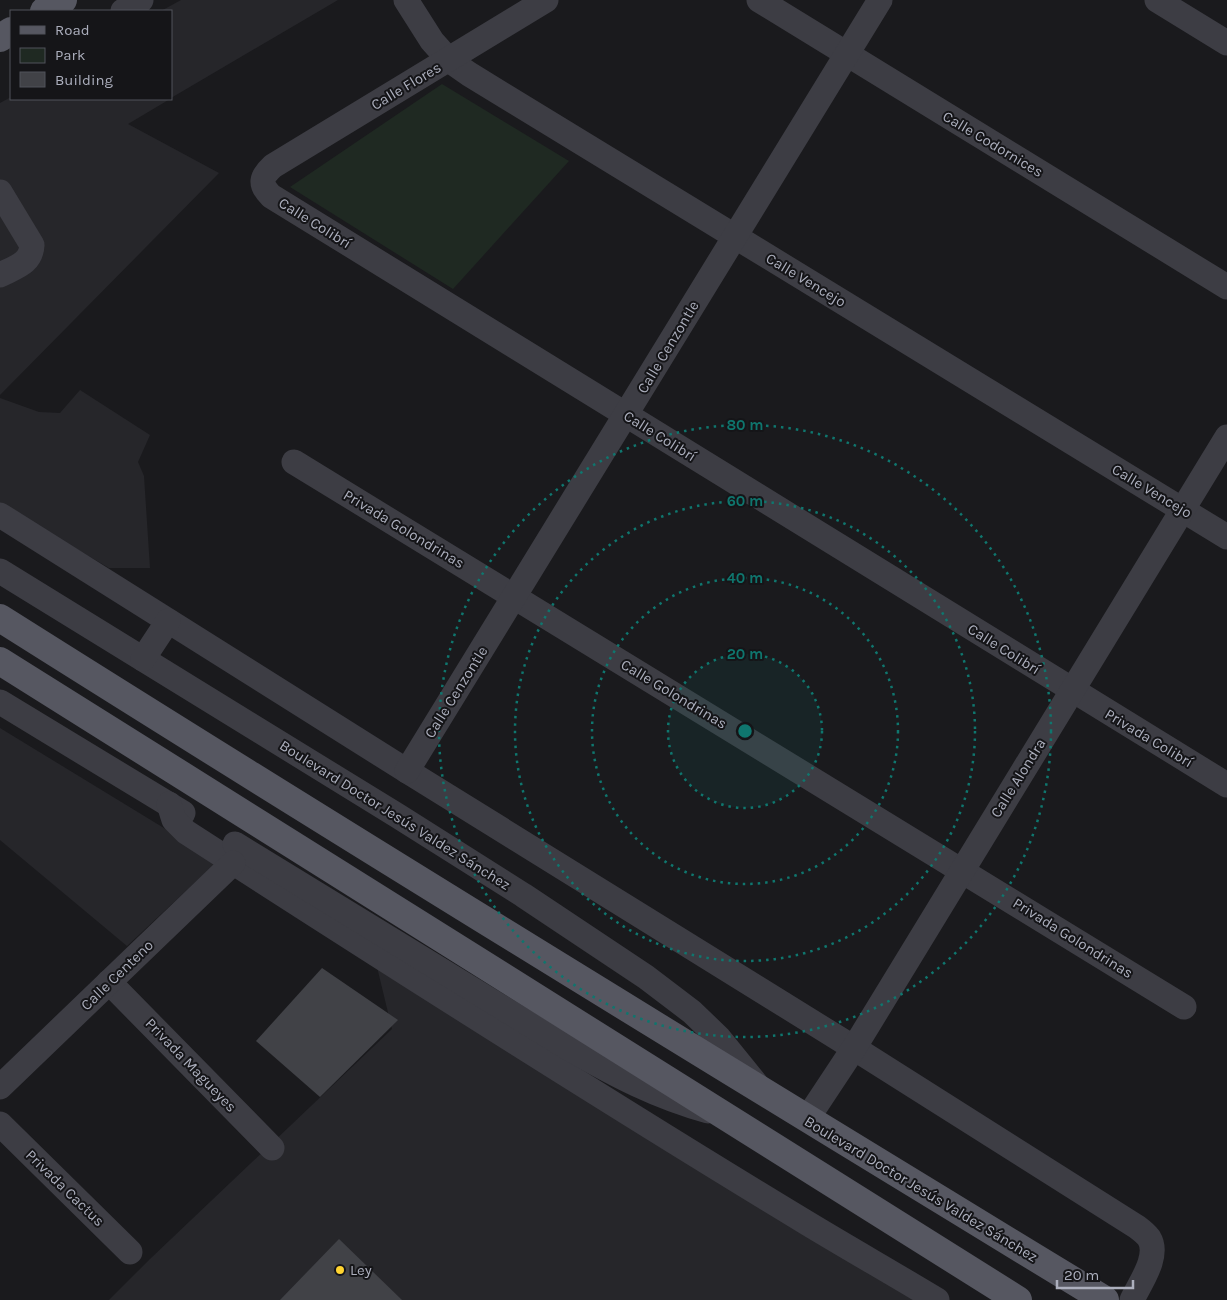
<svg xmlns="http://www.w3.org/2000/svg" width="1227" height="1300" viewBox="0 0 1227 1300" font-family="Karla,sans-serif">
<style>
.built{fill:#26262a}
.green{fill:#1f2922}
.building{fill:#414247}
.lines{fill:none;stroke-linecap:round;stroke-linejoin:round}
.minor{stroke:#3d3d44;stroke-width:25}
.major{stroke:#565761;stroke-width:28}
.ring{fill:none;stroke:#0f766e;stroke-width:2.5;stroke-dasharray:2.5 5}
.poi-dot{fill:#ffd330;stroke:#151518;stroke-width:2}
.labels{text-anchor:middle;stroke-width:4;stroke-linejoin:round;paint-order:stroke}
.street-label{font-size:15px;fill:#acafbd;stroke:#151518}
.poi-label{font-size:15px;fill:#acafbd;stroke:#151518;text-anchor:start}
.centre{fill:#0f766e;stroke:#151518;stroke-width:2.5}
.ring-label{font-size:15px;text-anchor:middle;font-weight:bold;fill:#0f766e;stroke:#151518;stroke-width:4;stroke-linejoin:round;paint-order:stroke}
</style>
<rect width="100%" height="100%" fill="#1a1a1d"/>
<g class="built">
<polygon points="181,0 338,0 171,98 171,11 161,11"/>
<polygon points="11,97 11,99 170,99 128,124 219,173 0,395 0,103"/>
<polygon points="80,390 150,435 138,462 144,476 150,568 109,568 0,504 0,398 39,412 60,413"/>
<polygon points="0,728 218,861 127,946 0,840"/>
<polygon points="377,967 923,1300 109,1300 150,1259 392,1029"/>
</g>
<polygon class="green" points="442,84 569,161 453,289 290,187"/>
<g class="building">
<polygon points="322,968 398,1020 320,1097 256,1041"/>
<polygon points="339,1239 402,1300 280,1300"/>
</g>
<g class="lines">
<g class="minor">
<polyline points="406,0 432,41 449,60 469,74 1227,537"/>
<path d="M546,0l-273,166c-12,11 -14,18 -2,30l956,589"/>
<polyline points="759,0 1227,287"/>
<polyline points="1157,0 1227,43"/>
<polyline points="123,11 141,0"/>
<path d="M0,192l32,53c-1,19 -17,22 -32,30"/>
<polyline points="294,462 1184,1007"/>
<path d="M0,515l407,256 447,277 283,179c4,3 9,7 12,11 11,18 -9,45 -17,62"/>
<polyline points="0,571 398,816 523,895 646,977 692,1012 719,1038 757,1085"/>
<polyline points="143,659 168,621"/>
<polyline points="0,702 183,813"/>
<polyline points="407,771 880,0"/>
<path d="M169,804l5,16 12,12c206,133 411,264 621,391 43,26 87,51 130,77"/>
<path d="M235,844l335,205c45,26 87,48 138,62"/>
<polyline points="109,982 272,1148"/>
<polyline points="0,1087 233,863"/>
<polyline points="807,1119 854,1048 1227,437"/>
<polyline points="0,1124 130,1252"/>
</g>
<g class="major">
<polyline points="44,11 63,0"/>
<polyline points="0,38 11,31"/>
<path d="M0,618c366,231 735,457 1105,682"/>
<polyline points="0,661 1018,1300"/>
</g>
</g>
<circle cx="745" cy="731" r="77" fill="#0f766e" fill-opacity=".12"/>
<g class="ring">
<circle cx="745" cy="731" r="77"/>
<circle cx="745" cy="731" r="153"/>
<circle cx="745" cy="731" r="230"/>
<circle cx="745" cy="731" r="306"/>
</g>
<circle class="poi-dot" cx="340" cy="1270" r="5"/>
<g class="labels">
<g class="street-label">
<text transform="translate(406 86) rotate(-31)" y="5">Calle Flores</text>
<text transform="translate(993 144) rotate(31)" y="5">Calle Codornices</text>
<text transform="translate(315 223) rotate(32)" y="5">Calle Colibrí</text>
<text transform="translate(806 280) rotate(31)" y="5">Calle Vencejo</text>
<text transform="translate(668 347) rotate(-59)" y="5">Calle Cenzontle</text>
<text transform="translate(660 436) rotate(32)" y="5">Calle Colibrí</text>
<text transform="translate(1152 491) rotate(31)" y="5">Calle Vencejo</text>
<text transform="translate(404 529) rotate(31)" y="5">Privada Golondrinas</text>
<text transform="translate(1004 649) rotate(32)" y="5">Calle Colibrí</text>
<text transform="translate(456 692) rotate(-58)" y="5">Calle Cenzontle</text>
<text transform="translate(674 694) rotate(31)" y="5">Calle Golondrinas</text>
<text transform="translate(1149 738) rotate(31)" y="5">Privada Colibrí</text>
<text transform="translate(1018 778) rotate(-58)" y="5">Calle Alondra</text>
<text transform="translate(395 815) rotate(32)" y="5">Boulevard Doctor Jesús Valdez Sánchez</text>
<text transform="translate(1073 938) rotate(32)" y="5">Privada Golondrinas</text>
<text transform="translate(117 975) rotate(-44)" y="5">Calle Centeno</text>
<text transform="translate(191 1065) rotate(46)" y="5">Privada Magueyes</text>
<text transform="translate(65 1188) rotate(44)" y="5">Privada Cactus</text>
<text transform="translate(921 1189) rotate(31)" y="5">Boulevard Doctor Jesús Valdez Sánchez</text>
</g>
<g class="poi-label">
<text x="350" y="1275">Ley</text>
</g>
</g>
<circle cx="745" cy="731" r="8" class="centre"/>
<g class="ring-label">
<text x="745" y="430">80 m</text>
<text x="745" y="506">60 m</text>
<text x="745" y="583">40 m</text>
<text x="745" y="659">20 m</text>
</g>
<rect x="10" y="10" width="162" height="90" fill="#151518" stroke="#51535a"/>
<rect x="20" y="26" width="25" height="8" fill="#565761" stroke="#51535a"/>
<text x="55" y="35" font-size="15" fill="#acafbd">Road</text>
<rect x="20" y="48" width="25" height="15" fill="#1f2922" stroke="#51535a"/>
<text x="55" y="60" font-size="15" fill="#acafbd">Park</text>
<rect x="20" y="72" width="25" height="15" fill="#414247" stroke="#51535a"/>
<text x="55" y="85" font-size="15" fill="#acafbd">Building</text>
<path d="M1057 1280v8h76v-8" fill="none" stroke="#acafbd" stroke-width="2.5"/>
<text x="1064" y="1280" font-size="15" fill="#acafbd" stroke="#151518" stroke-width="4" paint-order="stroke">20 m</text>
</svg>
